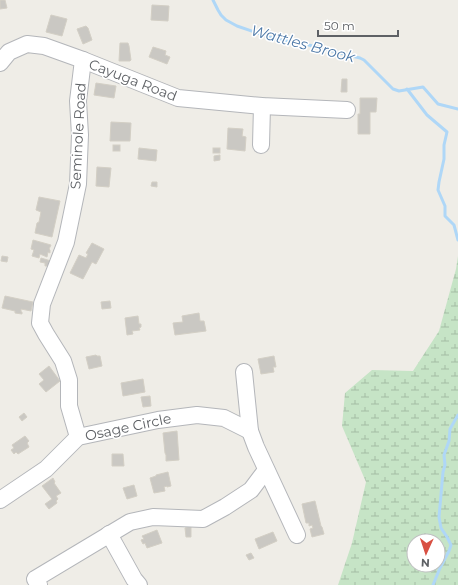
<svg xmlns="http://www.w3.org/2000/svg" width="458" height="585" viewBox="0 0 458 585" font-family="Montserrat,sans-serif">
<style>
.wetland{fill:url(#wetland-marsh);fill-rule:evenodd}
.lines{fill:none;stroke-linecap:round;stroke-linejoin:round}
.stream{stroke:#afd7f7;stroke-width:3}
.building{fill:#cac8c3;stroke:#d3cfc5}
.minor-casing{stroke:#b4b6ba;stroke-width:18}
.minor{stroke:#fff;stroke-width:16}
.labels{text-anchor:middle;stroke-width:3;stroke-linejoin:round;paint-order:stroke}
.street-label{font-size:14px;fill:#5e6165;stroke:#fff}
.water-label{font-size:15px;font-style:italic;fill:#4c78a7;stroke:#fff}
</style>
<defs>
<pattern id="wetland-marsh" width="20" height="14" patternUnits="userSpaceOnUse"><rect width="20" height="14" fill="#c6e4c6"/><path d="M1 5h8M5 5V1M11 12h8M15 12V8" fill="none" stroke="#a4bca4"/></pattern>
</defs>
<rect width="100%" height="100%" fill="#efede7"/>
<path class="wetland" d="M458,256v329h-120l14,-42 14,-61 -24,-56 3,-33 27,-23 41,1 26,-40 17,-62zM414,541h24v24h-24z"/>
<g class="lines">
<g class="stream">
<polyline points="213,0 218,10 221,15 226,20 237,26 275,39 297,42 360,58 364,60 393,89 399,91 423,87 438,104 458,109"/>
<polyline points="407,89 427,115 447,132 444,145 444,159 439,182 438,190 445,206 445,216 454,225 458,240"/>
<polyline points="433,585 440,568 449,551 451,545 447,537 441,528 439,517 443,472 445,465 444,455 449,441 450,429 458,415"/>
</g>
</g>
<g class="building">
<polygon points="0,0 5,0 7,8 0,9"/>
<polygon points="152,5 169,6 168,21 151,20"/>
<polygon points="51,15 67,19 62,36 46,32"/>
<polygon points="86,26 88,28 92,40 83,44 77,29"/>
<polygon points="120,43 128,43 129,46 131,60 130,61 119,61"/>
<polygon points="153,47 166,51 165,55 170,57 167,64 149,57"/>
<polygon points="342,79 347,79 347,92 341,92"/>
<polygon points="96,83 116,86 114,98 94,95"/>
<polygon points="360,98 377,98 376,112 370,112 370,134 358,134 358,114 360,114"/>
<polygon points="111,122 131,123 130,141 110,141"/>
<polygon points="228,128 243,129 242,136 246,137 245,151 227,149"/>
<rect x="113" y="145" width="7" height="6"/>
<polygon points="139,148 157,150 156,161 138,159"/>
<rect x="213" y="148" width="7" height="5"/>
<polygon points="220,155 220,160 214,161 214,156"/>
<polygon points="97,167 111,168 109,187 96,186"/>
<polygon points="152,182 157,182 157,187 151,186"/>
<polygon points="39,197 60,201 52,237 35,233 37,223 39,222 41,212 36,210"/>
<polygon points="33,240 51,245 49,249 50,250 50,253 48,252 47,257 40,254 39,258 32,256 34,250 31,249"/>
<polygon points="92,243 104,249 96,264 92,262 83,279 70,273 79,255 86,258 88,254 86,253"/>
<polygon points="2,256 8,257 7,262 1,261"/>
<polygon points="41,258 51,261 50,265 48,265 48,266 45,266 45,263 40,262"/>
<polygon points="5,296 33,302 31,311 21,309 21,312 22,312 22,314 15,313 15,311 2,308"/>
<polygon points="110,301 111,308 102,309 101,302"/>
<polygon points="199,313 200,321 204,321 206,331 175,335 173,323 183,322 182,316"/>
<polygon points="138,316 139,324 141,324 141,327 139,328 140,330 132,331 133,334 127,335 125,318"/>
<polygon points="96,355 97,356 100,356 102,366 89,369 86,357"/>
<polygon points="274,356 276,367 273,367 274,372 261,374 258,359"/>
<polygon points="49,366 60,381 46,392 39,384 44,380 39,374"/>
<polygon points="143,379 145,392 123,396 121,383"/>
<polygon points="150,396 151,406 143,407 141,397"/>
<polygon points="24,413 27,417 22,421 19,417"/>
<polygon points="177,431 179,460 166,461 166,455 165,453 163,433"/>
<polygon points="25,436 29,441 27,443 29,447 18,454 16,452 14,454 11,450 14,448 12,445"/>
<polygon points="112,454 123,454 124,466 112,466"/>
<polygon points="168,472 171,486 167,487 167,486 164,487 165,491 154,493 150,478 156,476 156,475"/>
<polygon points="53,478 55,482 54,483 61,493 56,496 58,499 56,501 57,503 49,509 45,504 52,499 42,486"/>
<polygon points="134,485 137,496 127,499 123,488"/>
<polygon points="315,501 321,526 322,527 324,534 312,537 310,529 313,528 312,525 309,526 309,523 306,523 302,504"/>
<polygon points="191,527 191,537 186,537 185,528"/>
<polygon points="157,530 162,543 147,548 145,543 143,544 141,540 144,539 142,536"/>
<polygon points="273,532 277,541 259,549 255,539"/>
<polygon points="251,553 254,558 249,560 246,555"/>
</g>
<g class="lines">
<defs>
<g id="minor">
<polyline points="0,63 9,52 27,44 44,46 83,60 178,98 262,106 347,110"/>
<polyline points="261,145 262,106"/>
<polyline points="244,372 250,431 256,447 297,535"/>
<polyline points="78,437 69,406 69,380 63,361 46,334 40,323 42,304 66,242 78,184 80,135 78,101 83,60"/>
<polyline points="0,500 46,469 78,437 158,420 197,415 224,418 250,431"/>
<polyline points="109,534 134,579 139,585"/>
<polyline points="39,585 35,579 130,522 153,517 203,519 225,507 251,490 266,470"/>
</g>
</defs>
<use href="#minor" class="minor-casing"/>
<use href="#minor" class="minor"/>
</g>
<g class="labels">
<g class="street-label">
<text transform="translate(133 80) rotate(21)" y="5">Cayuga Road</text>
<text transform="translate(78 136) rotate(-87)" y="5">Seminole Road</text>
<text transform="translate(128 427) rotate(-12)" y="5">Osage Circle</text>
</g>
<g class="water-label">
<text transform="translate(303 44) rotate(15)" y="5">Wattles Brook</text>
</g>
</g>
<g transform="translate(426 553) rotate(183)"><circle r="19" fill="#ffffff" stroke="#bfc0c1"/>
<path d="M0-3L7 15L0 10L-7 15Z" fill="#d85043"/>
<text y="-6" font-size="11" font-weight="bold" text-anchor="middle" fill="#5e6165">N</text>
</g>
<path d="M318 30v6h80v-6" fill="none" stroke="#5e6165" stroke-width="2"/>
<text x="324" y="30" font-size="12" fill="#5e6165" stroke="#ffffff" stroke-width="3" paint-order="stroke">50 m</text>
</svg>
